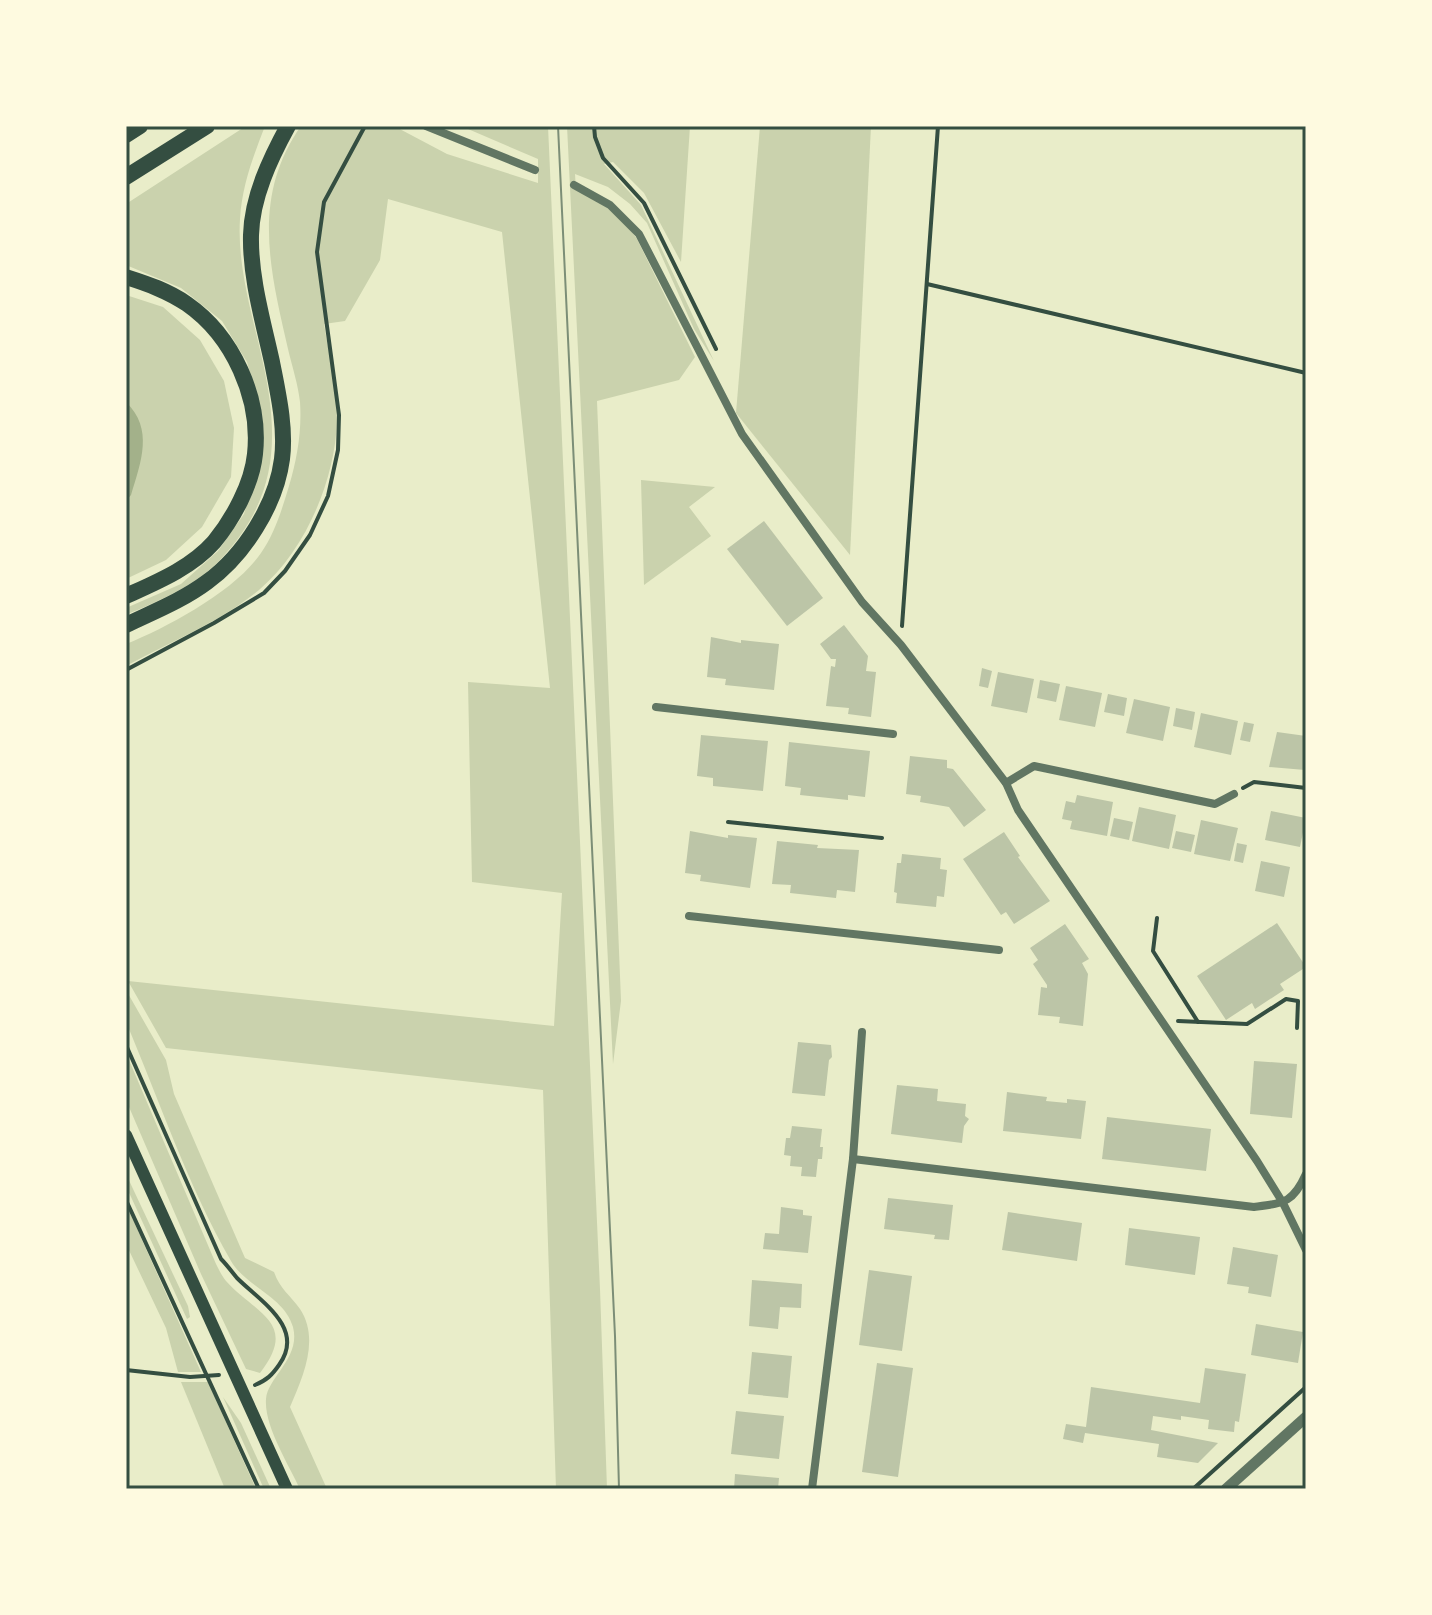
<svg xmlns="http://www.w3.org/2000/svg" width="1432" height="1615" viewBox="0 0 1432 1615" font-family="Helvetica,sans-serif">
<style>
.green{fill:#cad2ad}
.water{fill:#a3b18a}
.building{fill:#bcc5a7}
.lines{fill:none;stroke-linecap:round;stroke-linejoin:round}
.path{stroke:#344e41;stroke-width:4}
.minor{stroke:#617663;stroke-width:8}
.tertiary{stroke:#617663;stroke-width:11}
.secondary{stroke:#344e41;stroke-width:12}
.motorway{stroke:#344e41;stroke-width:16}
.tram{stroke:#7c8e77;stroke-width:2}
.neatline{fill:none;stroke:#344e41;stroke-width:3}
</style>
<rect width="100%" height="100%" fill="#e9edc9"/>
<g class="green">
<path d="M246,126h19c-12,31 -23,60 -25,93 -3,49 13,97 23,144 17,77 14,137 -43,197 -25,26 -62,41 -94,55v-7l55,-24 37,-33 26,-37 16,-56 2,-42 -15,-54 -25,-41 -41,-33 -55,-23v-61z"/>
<path d="M301,126h93l53,28 91,29v-24l-77,-33h87l52,1163 7,200h-51l-13,-399 -377,-42 -38,-67 426,45 8,-133 -90,-11 -4,-200 82,6 -48,-456 -114,-33 -8,61 -35,61 -21,3c5,31 14,65 13,97 -2,60 -32,130 -78,169 -39,32 -89,52 -133,76v-22c42,-17 109,-53 135,-91 14,-20 21,-44 28,-67 8,-27 13,-55 11,-84 -2,-18 -8,-36 -12,-53 -18,-79 -37,-152 13,-223z"/>
<polygon points="567,126 690,126 681,262 644,193 613,162 604,164 641,205 714,361 694,329 647,223 630,204 608,187 575,174 576,190 605,204 624,221 637,239 695,357 679,380 597,401 621,1001 613,1064"/>
<polygon points="760,126 871,126 850,555 736,413"/>
<polygon points="126,295 163,307 200,340 224,381 234,428 231,477 202,527 166,560 126,579"/>
<polygon points="641,480 715,487 689,507 711,536 644,585"/>
<path d="M126,990l40,70 8,34 71,164 29,14c6,17 16,23 26,37 20,30 3,68 -10,98l37,82h-27c-11,-24 -36,-63 -34,-90 2,-22 35,-41 27,-72 -9,-31 -47,-40 -62,-66 -43,-75 -71,-159 -105,-239z"/>
<path d="M126,1053l90,211c3,6 6,12 10,17 28,32 74,41 34,92l-14,-4 -45,-95 -75,-174z"/>
<polygon points="126,1174 188,1306 190,1317 187,1319 126,1186"/>
<polygon points="126,1204 201,1372 178,1372 166,1328 126,1244"/>
<polygon points="181,1382 208,1382 256,1489 225,1489"/>
<polygon points="223,1397 241,1423 271,1489 264,1489"/>
</g>
<path class="water" d="M126,402c28,27 15,60 5,93l-5,6z"/>
<g class="building">
<polygon points="764,521 823,598 787,626 727,549"/>
<polygon points="844,625 868,656 866,671 876,672 871,717 848,714 849,708 826,706 831,666 835,667 836,659 831,659 820,644"/>
<polygon points="711,637 741,643 741,640 779,644 774,690 725,685 726,679 707,677"/>
<polygon points="982,668 992,671 988,688 979,686"/>
<polygon points="998,672 1034,679 1027,713 991,706"/>
<polygon points="1040,680 1060,684 1056,702 1037,698"/>
<polygon points="1066,686 1102,693 1095,727 1059,720"/>
<polygon points="1108,694 1127,698 1124,716 1104,712"/>
<polygon points="1134,699 1170,707 1163,741 1126,733"/>
<polygon points="1176,708 1195,712 1192,730 1173,726"/>
<polygon points="1201,713 1238,721 1231,755 1194,747"/>
<polygon points="1244,722 1254,724 1250,742 1240,740"/>
<polygon points="1277,732 1306,736 1305,770 1269,767"/>
<polygon points="701,735 768,741 763,791 713,786 713,778 697,776"/>
<polygon points="789,742 870,751 865,797 848,795 848,800 800,795 801,788 785,786"/>
<polygon points="910,756 947,760 947,768 953,769 986,810 964,827 949,807 920,802 921,796 906,794"/>
<polygon points="1077,795 1113,802 1107,836 1070,829 1072,821 1062,819 1066,801 1075,803"/>
<polygon points="1139,807 1176,815 1169,849 1132,841"/>
<polygon points="1271,811 1306,818 1300,847 1265,840"/>
<polygon points="1114,818 1133,822 1129,840 1110,836"/>
<polygon points="1201,820 1238,828 1230,861 1194,854"/>
<polygon points="690,831 728,838 728,835 757,838 750,888 700,881 701,875 685,873"/>
<polygon points="1176,831 1195,835 1191,852 1172,848"/>
<polygon points="1004,832 1020,856 1018,857 1050,901 1014,924 1006,912 1001,915 963,859"/>
<polygon points="777,841 818,845 817,848 859,850 855,892 837,890 836,898 790,893 791,885 772,884"/>
<polygon points="1237,843 1247,845 1243,863 1234,861"/>
<polygon points="902,854 941,858 940,869 947,870 944,897 937,896 936,907 896,903 897,893 894,892 897,863 901,863"/>
<polygon points="1261,861 1290,867 1284,897 1255,891"/>
<polygon points="1277,923 1306,967 1280,984 1284,990 1255,1009 1252,1003 1226,1020 1197,976"/>
<polygon points="1065,924 1089,959 1082,963 1088,974 1083,1026 1059,1023 1060,1017 1038,1015 1041,987 1047,988 1047,985 1033,964 1038,960 1030,948"/>
<polygon points="798,1042 831,1045 832,1057 829,1060 825,1096 792,1093"/>
<polygon points="1254,1061 1297,1064 1292,1118 1250,1114"/>
<polygon points="897,1085 938,1089 937,1101 966,1104 965,1116 969,1119 964,1126 962,1143 891,1134"/>
<polygon points="1007,1092 1047,1097 1046,1101 1067,1103 1067,1099 1086,1101 1081,1139 1003,1131"/>
<polygon points="1107,1117 1211,1129 1206,1171 1102,1159"/>
<polygon points="792,1126 822,1129 820,1147 823,1147 822,1159 818,1159 816,1177 801,1176 802,1167 790,1166 791,1156 784,1155 786,1138 790,1138"/>
<polygon points="888,1198 953,1205 949,1240 934,1239 935,1235 884,1229"/>
<polygon points="781,1207 803,1210 803,1215 812,1216 808,1253 763,1249 765,1233 779,1234"/>
<polygon points="1008,1212 1082,1223 1077,1261 1002,1250"/>
<polygon points="1129,1228 1200,1237 1195,1275 1125,1265"/>
<polygon points="1233,1247 1278,1255 1271,1297 1248,1293 1249,1287 1227,1284"/>
<polygon points="869,1270 912,1276 902,1351 859,1345"/>
<polygon points="752,1280 802,1284 801,1308 780,1307 778,1329 749,1326"/>
<polygon points="1256,1324 1303,1332 1298,1363 1251,1355"/>
<polygon points="752,1352 792,1356 788,1398 748,1394"/>
<polygon points="877,1363 913,1368 898,1477 862,1472"/>
<polygon points="1205,1368 1246,1374 1239,1422 1235,1421 1234,1432 1208,1429 1209,1420 1181,1416 1181,1420 1153,1416 1151,1430 1218,1443 1198,1463 1157,1457 1159,1444 1085,1433 1083,1443 1063,1439 1066,1424 1086,1427 1091,1387 1200,1403"/>
<polygon points="736,1411 784,1416 779,1459 731,1454"/>
<polygon points="735,1474 779,1478 778,1489 734,1489"/>
</g>
<g class="lines">
<g class="path">
<polyline points="594,126 595,137 603,158 644,203 716,349"/>
<polyline points="927,284 1306,373"/>
<polyline points="902,626 938,126"/>
<polyline points="126,670 214,623 264,593 285,571 310,535 328,496 338,450 339,415 317,252 324,202 365,126"/>
<polyline points="1243,788 1254,782 1306,788"/>
<polyline points="728,822 882,838"/>
<polyline points="1157,918 1153,951 1198,1022"/>
<polyline points="1178,1021 1247,1024 1286,999 1298,1001 1297,1028"/>
<path d="M126,1045l95,214c6,6 11,13 16,19 23,23 69,50 42,87 -7,10 -12,15 -24,20"/>
<polyline points="126,1200 259,1489"/>
<polyline points="126,1370 190,1377 219,1375"/>
<polyline points="1193,1489 1306,1387"/>
</g>
<g class="minor">
<polyline points="426,126 535,170"/>
<polyline points="574,185 610,205 639,234 742,434 862,602 901,645 1006,783 1018,810 1257,1161 1283,1203 1306,1250"/>
<polyline points="656,707 893,734"/>
<polyline points="1006,783 1034,766 1215,804 1234,794"/>
<polyline points="689,916 999,950"/>
<path d="M853,1159l401,48c30,-4 39,-4 52,-33"/>
<polyline points="812,1489 853,1159 862,1032"/>
</g>
<polyline class="tertiary" points="1226,1489 1306,1417"/>
<polyline class="secondary" points="126,1135 287,1489"/>
<g class="motorway">
<polyline points="126,135 140,126"/>
<polyline points="126,177 207,126"/>
<path d="M126,277c22,7 42,14 61,27 46,32 74,94 68,150 -3,30 -22,65 -41,88 -23,26 -57,40 -88,54"/>
<path d="M126,625c27,-13 57,-25 81,-43 37,-27 69,-77 75,-123 4,-32 -4,-66 -10,-97 -9,-41 -22,-85 -21,-127 1,-38 19,-76 37,-109"/>
</g>
<polyline class="tram" points="558,126 615,1336 619,1489"/>
</g>
<rect width="1432" height="1615" fill="none" stroke="#fefae0" stroke-width="256"/>
<rect x="128" y="128" width="1176" height="1359" class="neatline"/>
</svg>
